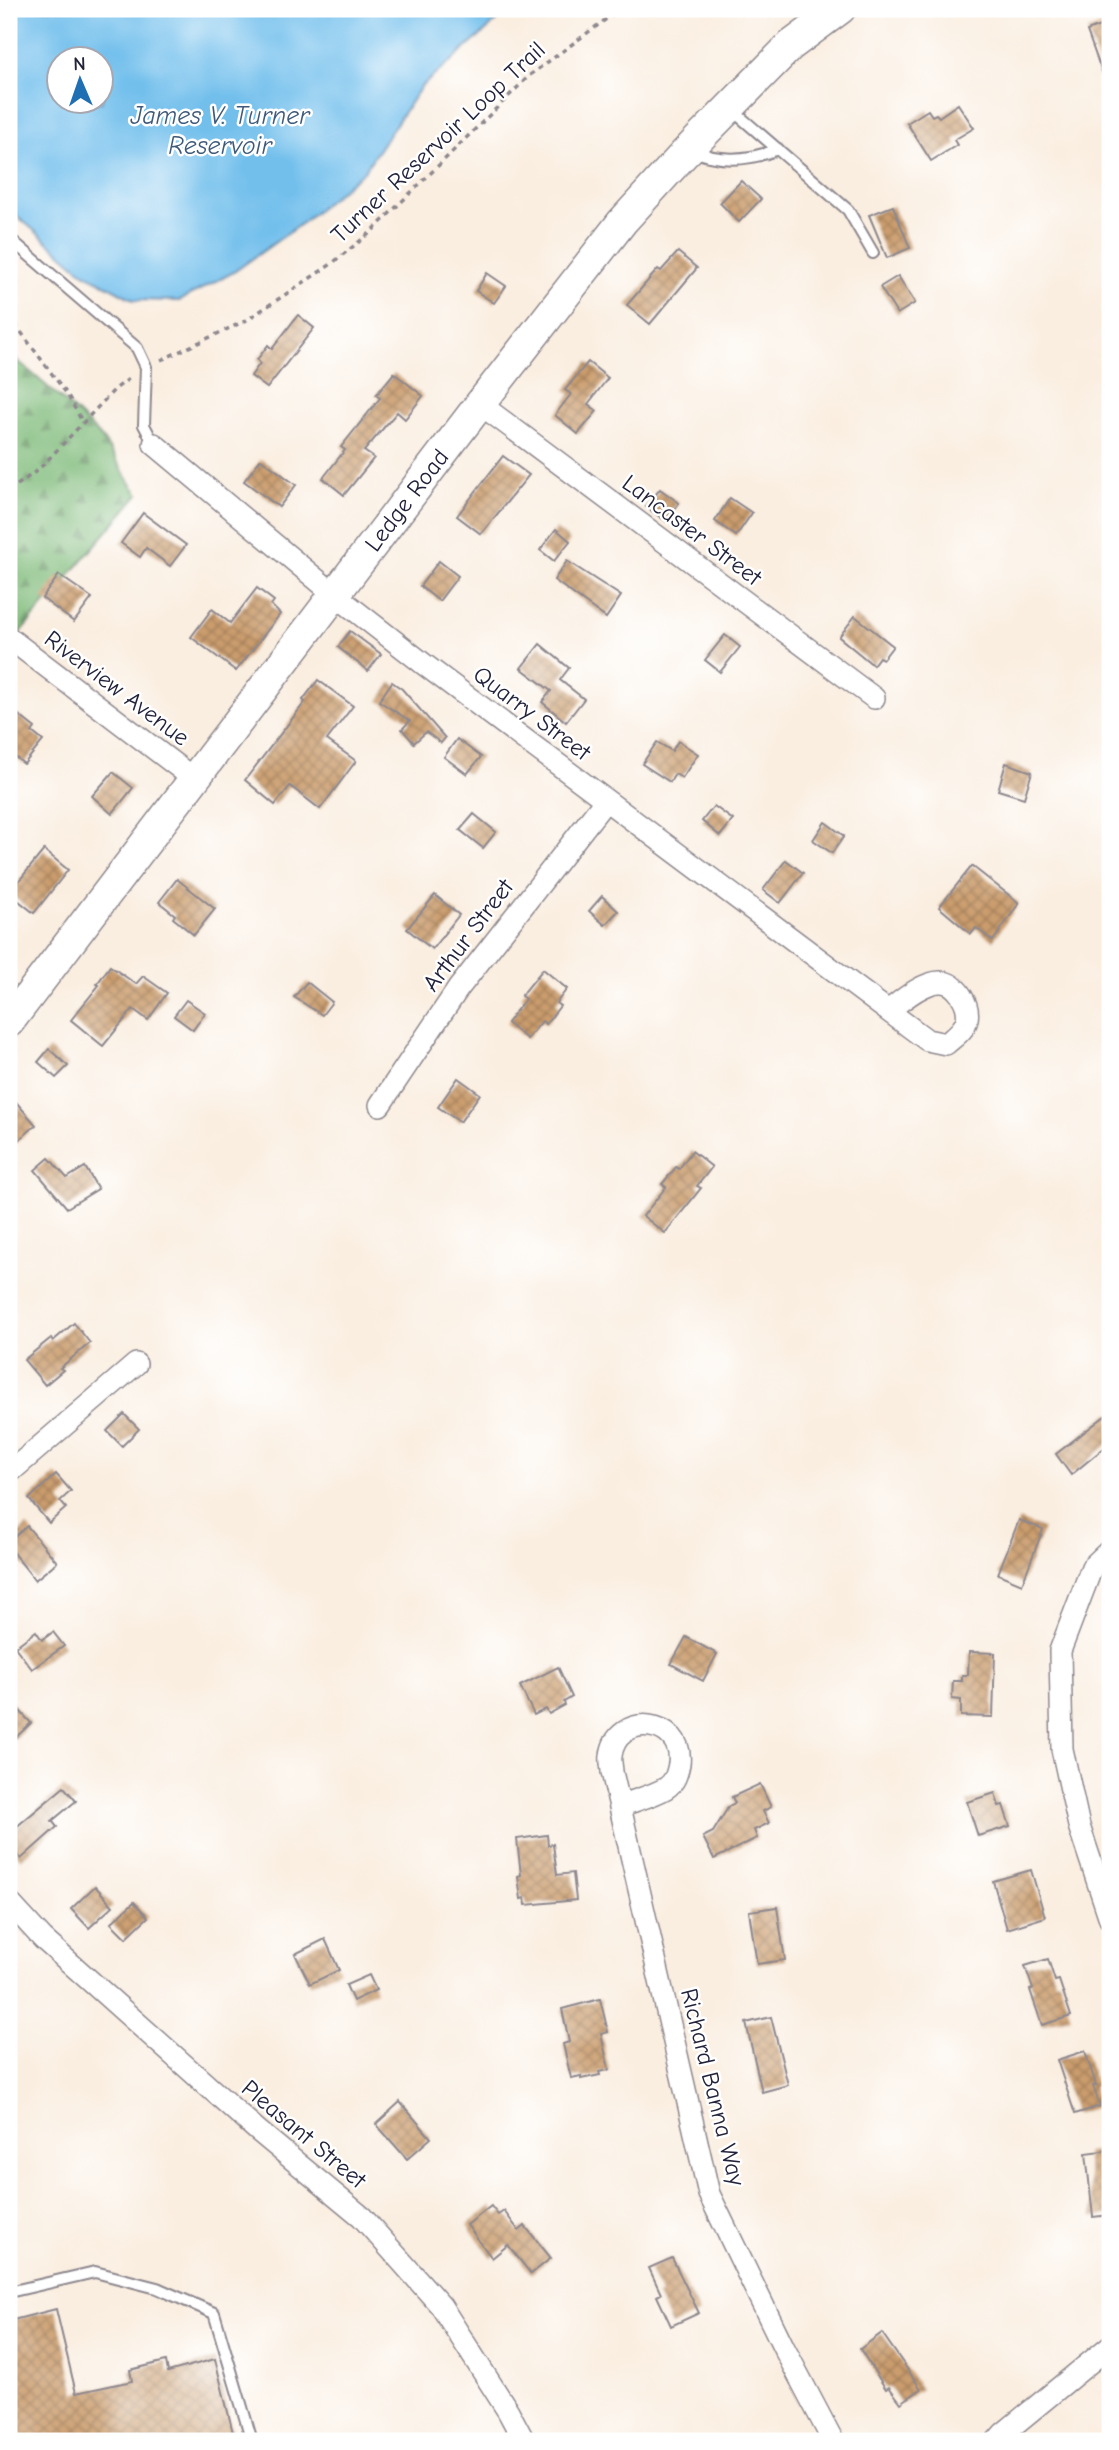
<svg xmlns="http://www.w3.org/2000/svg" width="1119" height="2450" viewBox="0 0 1119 2450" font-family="'Comic Neue',sans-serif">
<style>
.forest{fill:url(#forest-firs);stroke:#526f5b;stroke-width:2}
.water{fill:#72bfec;stroke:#4a7094;stroke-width:2;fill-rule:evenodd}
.building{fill:url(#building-cross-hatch)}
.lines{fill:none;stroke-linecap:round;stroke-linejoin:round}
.lane-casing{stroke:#8e888e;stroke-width:14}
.street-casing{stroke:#8e888e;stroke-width:24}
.secondary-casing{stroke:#8e888e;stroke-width:33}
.path{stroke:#8e888e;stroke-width:3.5;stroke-dasharray:5 5;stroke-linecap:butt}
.lane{stroke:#fff;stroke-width:10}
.street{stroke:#fff;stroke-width:21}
.secondary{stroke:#fff;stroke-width:30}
.labels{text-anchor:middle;stroke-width:5;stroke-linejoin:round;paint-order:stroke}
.street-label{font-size:24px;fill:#22223b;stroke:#fff}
.water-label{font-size:26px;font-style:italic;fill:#3e5979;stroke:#fff}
</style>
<defs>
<pattern id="forest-firs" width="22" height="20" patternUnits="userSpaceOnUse" patternTransform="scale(1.75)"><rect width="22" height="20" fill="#81bc7b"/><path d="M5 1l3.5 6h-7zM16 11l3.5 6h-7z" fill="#699866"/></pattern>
<pattern id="building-cross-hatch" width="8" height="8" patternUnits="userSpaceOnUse" patternTransform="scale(1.75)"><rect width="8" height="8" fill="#cb9d6d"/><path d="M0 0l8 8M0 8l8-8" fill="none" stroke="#a4805b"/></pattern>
</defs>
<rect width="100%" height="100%" fill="#fff"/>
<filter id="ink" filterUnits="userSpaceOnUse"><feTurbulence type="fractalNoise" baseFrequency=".0143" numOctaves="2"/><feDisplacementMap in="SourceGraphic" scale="14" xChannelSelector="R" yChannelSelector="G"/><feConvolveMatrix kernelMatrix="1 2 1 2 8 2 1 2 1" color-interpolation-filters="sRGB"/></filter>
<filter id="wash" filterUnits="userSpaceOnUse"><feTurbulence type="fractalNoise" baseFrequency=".00686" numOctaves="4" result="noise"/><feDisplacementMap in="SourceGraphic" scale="28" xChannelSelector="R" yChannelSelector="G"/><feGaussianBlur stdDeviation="1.57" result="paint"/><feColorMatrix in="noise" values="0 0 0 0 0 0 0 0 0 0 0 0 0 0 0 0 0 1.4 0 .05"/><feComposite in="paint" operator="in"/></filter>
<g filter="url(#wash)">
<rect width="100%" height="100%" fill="#faeee0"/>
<path class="forest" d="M9,353c30,27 62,52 90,82 16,18 24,41 40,59l-130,152z"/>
<path class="water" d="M9,9h498l-20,21 -66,57 -57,84 -62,52 -68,49 -55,29 -45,-1 -50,-27 -75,-64zM60,60h42v42h-42z"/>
<g id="blocks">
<g class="building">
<polygon points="1110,22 1110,89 1108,89 1087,31"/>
<polygon points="958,104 974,128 954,140 957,145 931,161 907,123 928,110 932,116 936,114 939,117"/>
<polygon points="741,181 761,199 739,222 720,203"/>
<polygon points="893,206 910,248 887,258 869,215"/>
<polygon points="678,252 697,268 650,324 627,305 658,269 661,271"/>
<polygon points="487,273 506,286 494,303 476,291"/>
<polygon points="898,276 915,303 897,314 880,287"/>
<polygon points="298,315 314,328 267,388 251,376 260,363 257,360 268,345 272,349"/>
<polygon points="588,362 608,378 588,404 597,411 578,434 555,415 571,394 565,390"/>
<polygon points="394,373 423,396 405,419 397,412 364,451 374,458 344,495 323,478 345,450 341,447 380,398 376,395"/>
<polygon points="503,456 529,475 481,534 457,516"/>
<polygon points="261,459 296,485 279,507 244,481"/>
<polygon points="660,489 679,503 666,521 646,507"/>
<polygon points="730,498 752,513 736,536 715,521"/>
<polygon points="143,513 186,545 170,566 146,548 140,557 121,543"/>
<polygon points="556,529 570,541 554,561 540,550"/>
<polygon points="439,561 458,576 439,601 420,586"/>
<polygon points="567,561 621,596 606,618 554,580"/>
<polygon points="59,575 92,598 74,622 42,598"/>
<polygon points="257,588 274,601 271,605 280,614 236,671 191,637 212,609 230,623"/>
<polygon points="855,616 893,646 883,659 879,657 873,665 839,637"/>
<polygon points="350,631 381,654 368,671 338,647"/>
<polygon points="725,635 740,647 720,672 705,660"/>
<polygon points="540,644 569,668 560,680 584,699 566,722 542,702 551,691 521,668"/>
<polygon points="318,680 353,706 327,740 356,761 320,809 290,786 275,805 245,780 305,702 303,700"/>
<polygon points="392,682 402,689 445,738 441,743 426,732 414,743 402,729 410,721 379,701"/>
<polygon points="16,713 35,728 32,732 43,741 24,764 9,752 9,722"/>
<polygon points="457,739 481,757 467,774 444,757"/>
<polygon points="678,741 698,754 682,778 675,774 670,782 642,764 657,742 672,751"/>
<polygon points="1006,763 1032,772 1024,798 998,790"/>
<polygon points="113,772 133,788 112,814 92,796"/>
<polygon points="714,806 733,820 720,836 702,821"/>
<polygon points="474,814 496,832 483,848 460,830"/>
<polygon points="825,822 844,836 832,853 813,840"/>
<polygon points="44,850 68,870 34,913 9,893"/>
<polygon points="786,860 803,873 780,903 763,890"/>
<polygon points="972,866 1019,903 993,941 976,928 971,934 939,907"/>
<polygon points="177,879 215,909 194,935 173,918 175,915 159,902"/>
<polygon points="435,895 459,915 432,949 407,929"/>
<polygon points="602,896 618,911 605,925 589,911"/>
<polygon points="110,966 136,984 143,976 167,993 148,1020 133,1009 103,1046 71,1020 99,985 97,984"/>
<polygon points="543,969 567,989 556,1003 560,1006 546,1024 542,1021 527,1039 507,1023 525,999 521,996"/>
<polygon points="307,982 332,1002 322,1015 294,997"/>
<polygon points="186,1000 205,1013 193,1030 174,1016"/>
<polygon points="49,1049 68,1066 56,1078 38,1062"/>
<polygon points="458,1078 480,1094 460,1122 438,1107"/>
<polygon points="9,1094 36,1125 9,1149"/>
<polygon points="692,1151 712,1167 697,1186 701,1188 665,1233 643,1216 666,1187 662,1184 676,1167 679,1169"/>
<polygon points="49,1158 67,1178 85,1167 98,1189 67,1208 35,1170"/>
<polygon points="74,1323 90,1343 60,1368 63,1370 45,1385 24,1360 51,1338 53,1341"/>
<polygon points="1110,1412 1110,1443 1071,1475 1056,1454"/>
<polygon points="124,1414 139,1429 122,1446 107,1431"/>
<polygon points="56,1474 71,1491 60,1501 66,1508 49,1523 29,1499"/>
<polygon points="1019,1520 1043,1529 1022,1584 998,1574"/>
<polygon points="27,1526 57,1562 35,1580 9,1548 9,1542"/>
<polygon points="36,1631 42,1640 53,1632 64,1646 32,1669 15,1647"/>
<polygon points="686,1637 717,1654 703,1681 671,1664"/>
<polygon points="969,1652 995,1653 993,1717 961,1716 961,1700 952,1699 953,1681 962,1681 962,1675 968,1675"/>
<polygon points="558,1667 572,1697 564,1702 565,1705 549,1714 546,1709 534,1715 520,1686"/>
<polygon points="9,1699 31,1723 9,1744"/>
<polygon points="760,1784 771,1807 763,1811 769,1823 754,1830 757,1838 714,1859 703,1837 713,1832 729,1806 735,1803 732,1797"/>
<polygon points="64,1787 76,1801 52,1821 57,1827 21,1859 9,1845 9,1833"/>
<polygon points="995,1793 999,1806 1003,1805 1010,1826 978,1836 967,1802"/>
<polygon points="547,1835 548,1845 553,1844 557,1875 573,1873 576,1900 526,1905 525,1898 521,1899 518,1876 521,1875 517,1839"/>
<polygon points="1031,1870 1045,1917 1007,1929 993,1881"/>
<polygon points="95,1886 113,1906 89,1928 71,1909"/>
<polygon points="134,1902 148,1917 126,1938 111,1923"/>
<polygon points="777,1907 785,1960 757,1964 749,1911"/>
<polygon points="325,1939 339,1970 310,1984 295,1954"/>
<polygon points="1048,1959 1055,1981 1059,1980 1071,2016 1042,2025 1030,1990 1033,1989 1025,1966"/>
<polygon points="369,1975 376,1990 353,2001 346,1985"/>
<polygon points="600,1999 608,2032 601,2034 609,2070 599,2072 600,2075 581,2079 581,2076 571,2078 563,2044 569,2042 562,2009"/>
<polygon points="771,2017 788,2085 762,2092 746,2023"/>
<polygon points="1085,2051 1096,2085 1093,2086 1100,2106 1075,2114 1057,2060"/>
<polygon points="400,2102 431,2138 407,2159 376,2124"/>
<polygon points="1110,2150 1110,2215 1093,2217 1086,2153"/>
<polygon points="491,2206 498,2215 504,2211 519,2231 525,2226 551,2258 531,2274 508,2245 492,2258 467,2225"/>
<polygon points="672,2258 699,2313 671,2326 657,2296 661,2294 649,2268"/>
<polygon points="56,2309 76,2393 132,2381 130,2370 166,2361 168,2372 215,2359 235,2441 9,2441 9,2321"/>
<polygon points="882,2333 921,2389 901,2403 889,2387 886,2389 860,2349"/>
</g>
</g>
</g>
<g filter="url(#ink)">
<use href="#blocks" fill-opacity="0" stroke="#8e888e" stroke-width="2"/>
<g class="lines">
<defs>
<g id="lane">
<polyline points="731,109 848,210 873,253"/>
<path d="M691,150c30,13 58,11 87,-1"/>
<polyline points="9,238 137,348 146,367 144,425 154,444"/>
<polyline points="9,2292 95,2272 157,2288 214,2313 252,2441"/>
<polyline points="427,2441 435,2441"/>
</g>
<g id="street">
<polyline points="480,404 874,698"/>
<path d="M154,444l180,150 91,71 502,375 19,4c8,-7 19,-14 21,-25 3,-15 -11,-37 -26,-37 -17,-1 -40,19 -53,29"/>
<polyline points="9,638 194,779"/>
<polyline points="380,1105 458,989 605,801"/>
<polyline points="9,1473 136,1364"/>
<polyline points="1110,1550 1092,1567 1060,1651 1062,1749 1079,1826 1110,1919"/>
<path d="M620,1806c15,-6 33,-10 46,-18 9,-6 11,-14 13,-24 6,-46 -63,-53 -68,-8 -1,5 1,11 1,16l97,422 75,154 49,93"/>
<polyline points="9,1902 43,1939 69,1962 257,2130 362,2217 441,2306 508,2411 524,2441"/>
<polyline points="997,2441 1004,2433 1110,2346"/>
</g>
<g id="secondary">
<path id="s1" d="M9,1022l471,-618 142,-182 62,-68 106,-108 50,-37"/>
</g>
</defs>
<use href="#lane" class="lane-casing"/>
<use href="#street" class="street-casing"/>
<use href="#secondary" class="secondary-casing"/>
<g class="path">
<polyline points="9,316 67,394 83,423"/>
<polyline points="161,360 245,321 330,265 370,233 530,75 620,9"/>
<polyline points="9,491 39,469 115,389 130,378"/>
</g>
<use href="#lane" class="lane"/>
<use href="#street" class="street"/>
<use href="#secondary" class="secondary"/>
</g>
</g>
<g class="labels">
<g class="street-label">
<text transform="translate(438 142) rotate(-43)" y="8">Turner Reservoir Loop Trail</text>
<text dy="8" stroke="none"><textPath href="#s1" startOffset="656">Ledge Road</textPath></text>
<text transform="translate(692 530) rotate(37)" y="8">Lancaster Street</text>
<text transform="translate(117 688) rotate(37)" y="8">Riverview Avenue</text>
<text transform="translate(532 713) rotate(37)" y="8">Quarry Street</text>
<text transform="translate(468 935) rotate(-53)" y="8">Arthur Street</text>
<text transform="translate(713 2087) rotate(76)" y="8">Richard Banna Way</text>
<text transform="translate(304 2134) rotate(40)" y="8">Pleasant Street</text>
</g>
<g class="water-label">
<text x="220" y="124">James V. Turner<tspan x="220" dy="30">Reservoir</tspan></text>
</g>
</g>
<rect width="1119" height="2450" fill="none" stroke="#fff" stroke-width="35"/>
<g transform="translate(80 80) rotate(358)"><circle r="33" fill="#ffffff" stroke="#a7a7b1" stroke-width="2"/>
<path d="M0-5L12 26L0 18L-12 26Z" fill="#1f6fb2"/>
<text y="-10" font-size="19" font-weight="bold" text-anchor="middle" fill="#22223b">N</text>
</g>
</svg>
